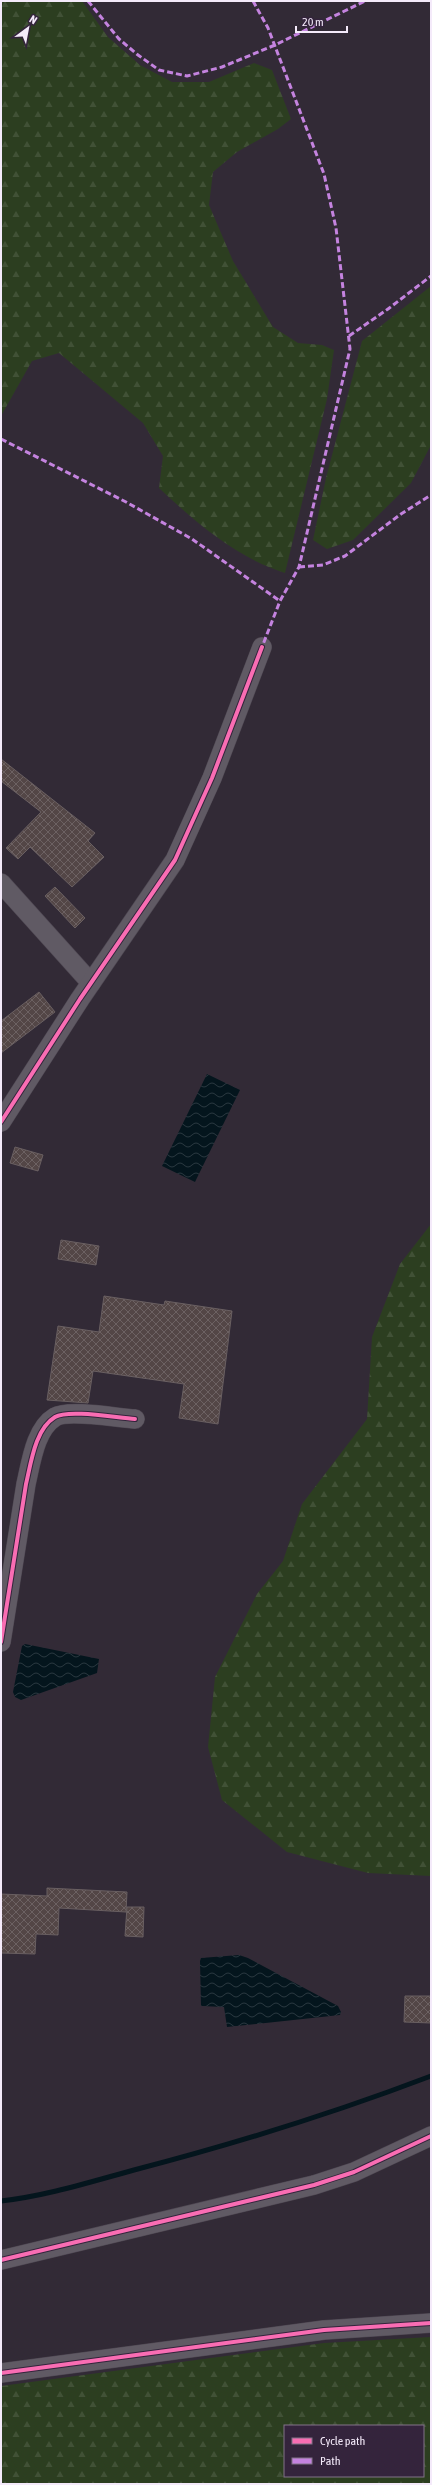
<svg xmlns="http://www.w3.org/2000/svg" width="432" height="2485" viewBox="0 0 432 2485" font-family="'Asap Condensed',sans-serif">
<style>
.forest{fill:url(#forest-firs);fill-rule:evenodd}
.water{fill:url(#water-waves)}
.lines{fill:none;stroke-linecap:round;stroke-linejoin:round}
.stream{stroke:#04151d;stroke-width:5}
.building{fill:url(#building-cross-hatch);stroke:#695f61}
.minor-casing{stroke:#4e4752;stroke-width:20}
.minor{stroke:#605a64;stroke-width:19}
.quiet{stroke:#c483df;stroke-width:3;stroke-dasharray:6 3;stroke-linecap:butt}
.cycleway-casing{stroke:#34243c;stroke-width:6}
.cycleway{stroke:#f96db3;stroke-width:4}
</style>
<defs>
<pattern id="forest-firs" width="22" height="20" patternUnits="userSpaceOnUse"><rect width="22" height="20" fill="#2c3e20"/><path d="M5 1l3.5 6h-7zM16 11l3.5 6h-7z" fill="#415136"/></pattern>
<pattern id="water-waves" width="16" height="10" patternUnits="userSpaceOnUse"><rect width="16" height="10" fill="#04151d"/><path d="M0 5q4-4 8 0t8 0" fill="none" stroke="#29373f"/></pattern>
<pattern id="building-cross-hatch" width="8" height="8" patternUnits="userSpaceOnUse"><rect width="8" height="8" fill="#534646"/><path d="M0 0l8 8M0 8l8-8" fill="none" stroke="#6c6162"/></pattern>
</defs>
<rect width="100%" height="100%" fill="#322a36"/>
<g class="forest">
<path d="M1,1h81l26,36 32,28 32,17h37l45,-19 18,7 19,49 -13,10 -41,23 -24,20 -4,33 24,56 40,66 25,16 24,2 12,5 -7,49 -42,174c-48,-15 -90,-51 -126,-85l4,-32 -20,-33 -84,-70 -27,8 -31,55z"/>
<polygon points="431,286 431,445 411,483 353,540 327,549 313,540 326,478 362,341"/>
<polygon points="431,1224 431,1876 368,1873 287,1852 222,1800 208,1747 215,1677 257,1594 283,1561 302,1504 367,1419 372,1337 400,1264"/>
<path d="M431,2337v147h-430v-98l323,-43zM285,2426h138v50h-138z"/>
</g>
<g class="water">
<polygon points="207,1074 240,1090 195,1182 162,1166"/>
<polygon points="25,1644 99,1659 97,1673 21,1700 15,1697 13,1692 22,1646"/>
<polygon points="239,1955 248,1958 338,2006 341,2012 340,2015 227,2027 224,2007 201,2006 200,1961 201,1958"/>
</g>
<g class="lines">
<path class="stream" d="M1,2201c45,-5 89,-19 133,-31 100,-26 200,-57 297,-94"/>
</g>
<g class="building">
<polygon points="1,759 95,833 88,841 104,857 72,887 30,847 18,859 6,848 41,812 1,781"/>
<polygon points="55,887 85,918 75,928 45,896"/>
<polygon points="39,992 55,1012 1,1053 1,1021"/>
<polygon points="15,1147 43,1155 38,1171 10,1163"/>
<polygon points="61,1240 99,1246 96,1265 58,1259"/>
<polygon points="104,1296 164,1305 165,1301 232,1311 218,1424 179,1418 184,1384 93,1371 88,1403 47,1400 58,1326 99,1332"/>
<polygon points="47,1888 127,1892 126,1912 59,1908 58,1935 36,1934 35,1954 1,1953 1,1894 47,1896"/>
<polygon points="127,1907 144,1907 143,1937 125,1936"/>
<polygon points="405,1996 431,1996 431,2023 404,2022"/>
</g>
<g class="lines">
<defs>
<g id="minor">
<polyline points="1,883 91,983"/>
<polyline points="1,1122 80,999 175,860 212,778 262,647"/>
<path d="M1,1642l25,-158c5,-21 9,-55 29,-67 14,-8 62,1 80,2"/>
<polyline points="1,2260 314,2185 354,2172 431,2136"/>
<polyline points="1,2373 324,2330 431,2323"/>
</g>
</defs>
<use href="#minor" class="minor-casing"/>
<use href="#minor" class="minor"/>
<g class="quiet">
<polyline points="88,1 119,39 138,55 159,70 187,76 222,67 275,45 365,1"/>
<polyline points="253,1 268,28 324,174 336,228 350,349 299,567 280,601 262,647"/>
<polyline points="349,336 388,309 431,276"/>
<polyline points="1,439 126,502 192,539 280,601"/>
<polyline points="299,567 323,565 345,556 401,514 431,495"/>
</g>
<defs>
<g id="cycleway">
<polyline points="1,1122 80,999 175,860 212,778 262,647"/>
<path d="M1,1642l25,-158c5,-21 9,-55 29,-67 14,-8 62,1 80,2"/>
<polyline points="1,2260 314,2185 354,2172 431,2136"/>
<polyline points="1,2373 324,2330 431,2323"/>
</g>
</defs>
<use href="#cycleway" class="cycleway-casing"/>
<use href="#cycleway" class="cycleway"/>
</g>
<rect width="432" height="2485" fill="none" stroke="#f4eafa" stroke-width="4"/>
<rect x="284" y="2425" width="140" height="52" fill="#34243c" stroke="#817388"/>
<rect x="292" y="2438" width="20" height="6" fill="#f96db3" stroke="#817388"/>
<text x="320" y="2445" font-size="12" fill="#f4eafa">Cycle path</text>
<rect x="292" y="2458" width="20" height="6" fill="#c483df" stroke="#817388"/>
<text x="320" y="2465" font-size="12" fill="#f4eafa">Path</text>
<g transform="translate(28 28) rotate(32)" stroke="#34243c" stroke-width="3" paint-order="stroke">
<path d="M0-3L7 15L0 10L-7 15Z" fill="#f4eafa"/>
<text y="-6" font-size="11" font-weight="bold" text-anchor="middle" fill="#f4eafa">N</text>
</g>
<path d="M296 26v6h51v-6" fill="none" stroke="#f4eafa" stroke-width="2"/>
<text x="302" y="26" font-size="12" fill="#f4eafa" stroke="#34243c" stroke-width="3" paint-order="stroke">20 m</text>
</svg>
